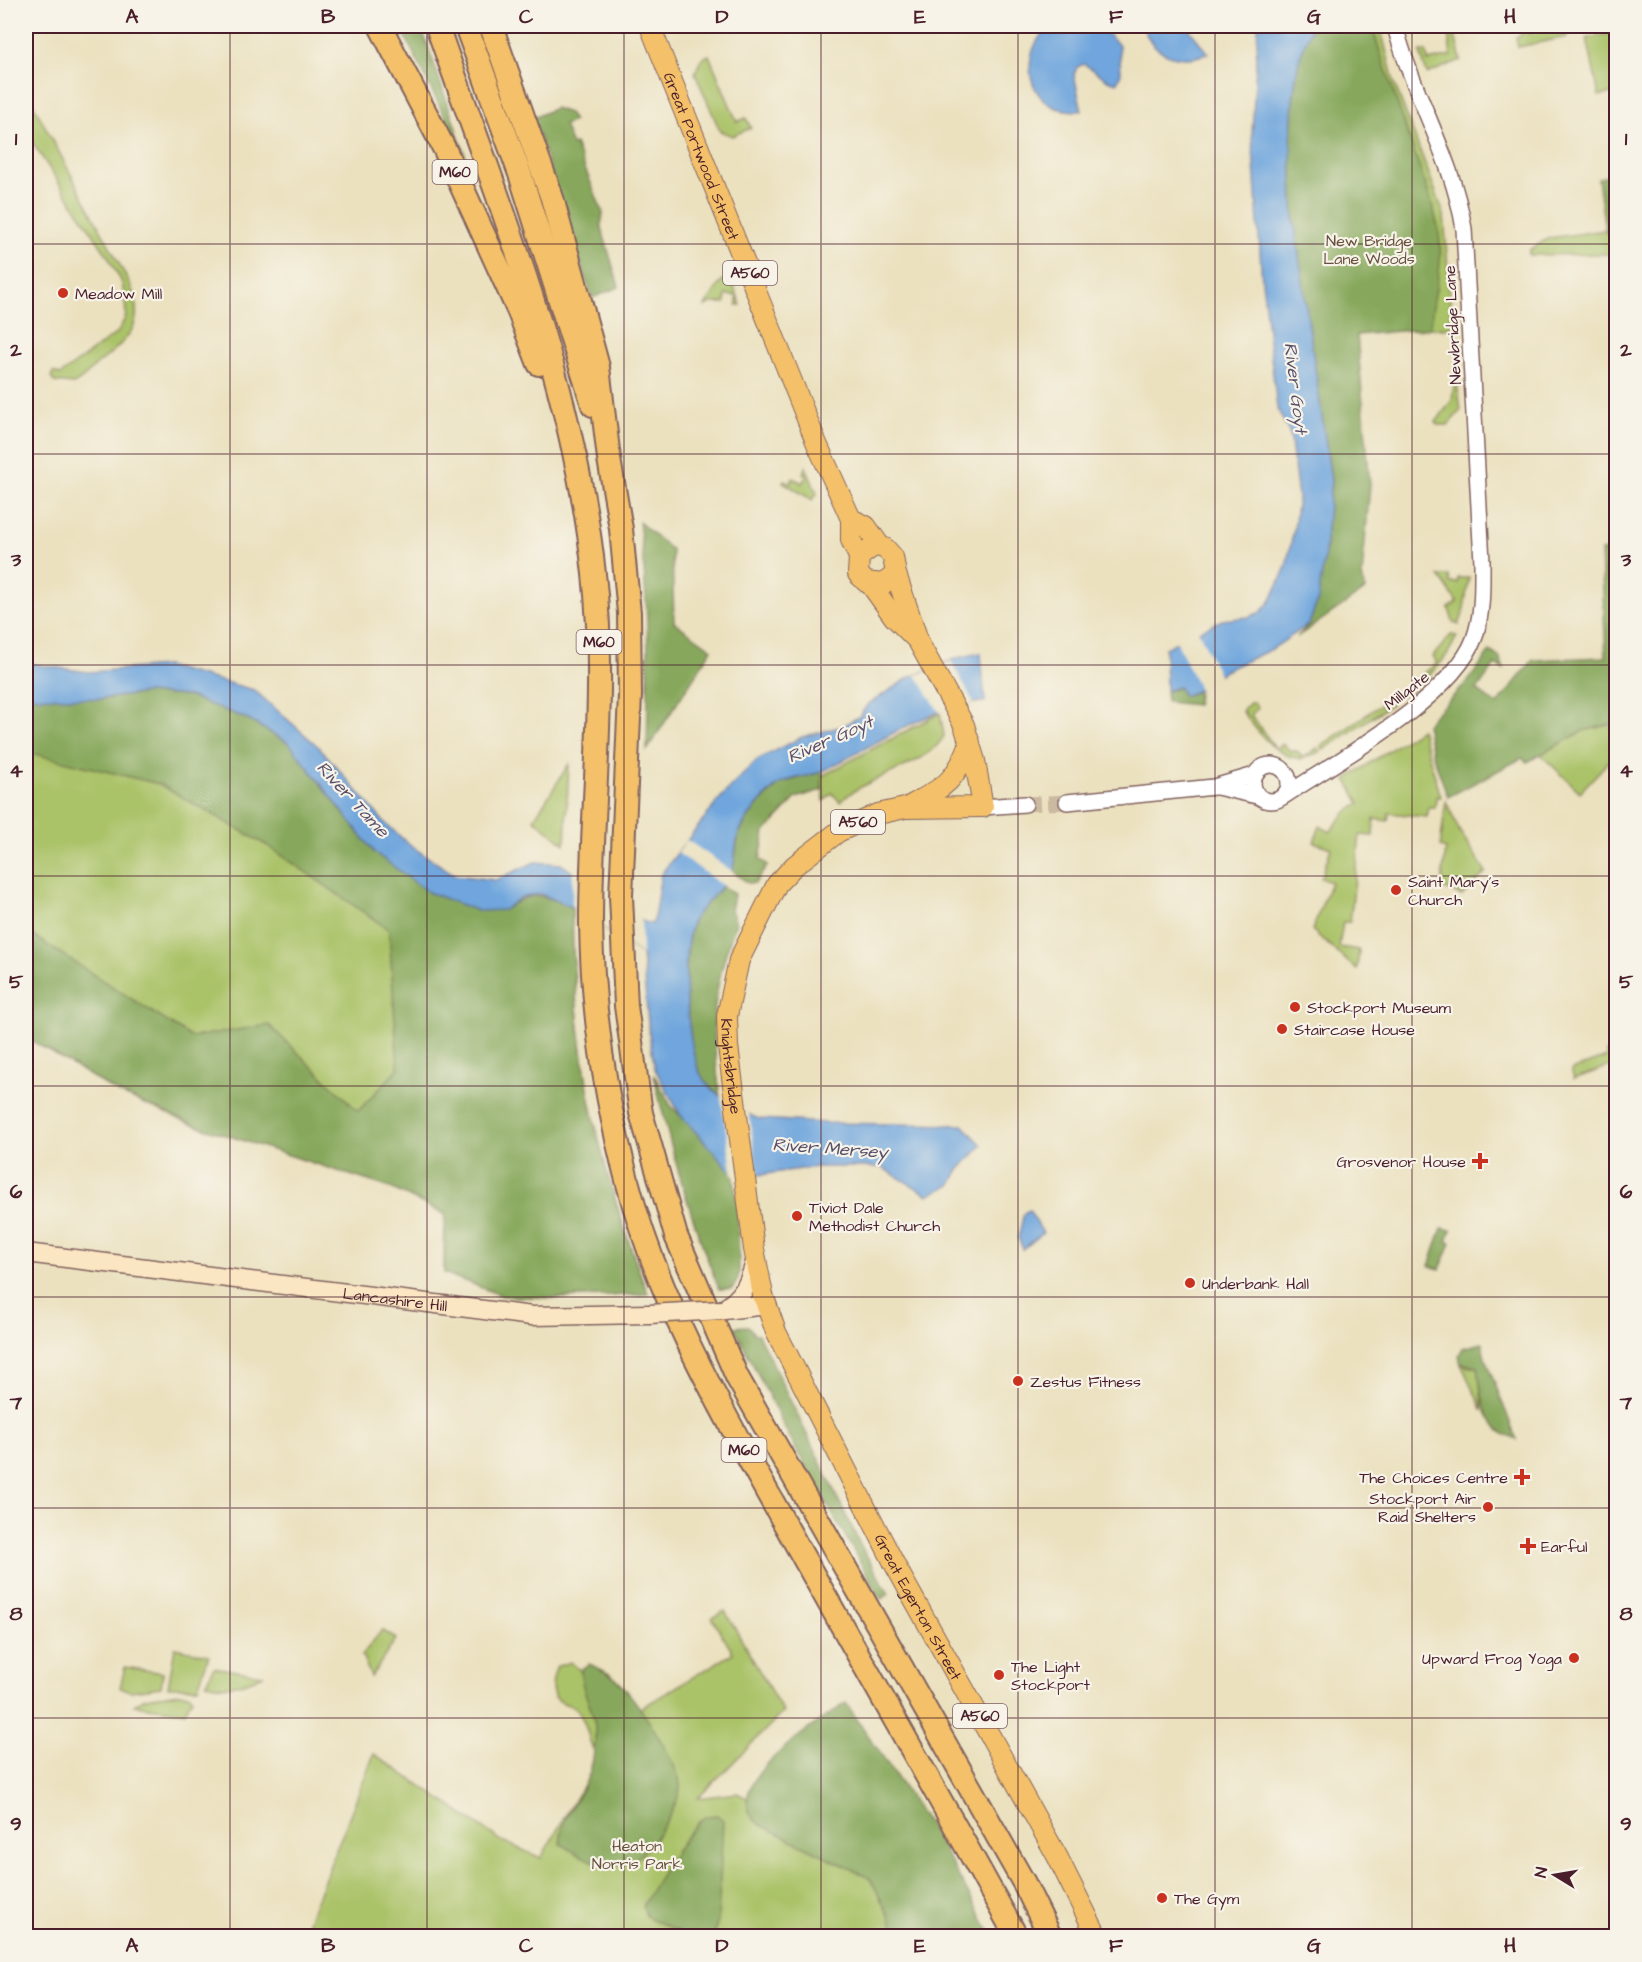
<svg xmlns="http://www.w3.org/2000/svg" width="1642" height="1962" viewBox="0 0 1642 1962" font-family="'Architects Daughter',sans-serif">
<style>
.green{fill:#aac267;stroke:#7a7049;stroke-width:1.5}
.forest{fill:#87a85c;stroke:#686444;stroke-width:1.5}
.water{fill:#70a6dd;stroke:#5d6284;stroke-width:1.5}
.pier{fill:#ebe1bf}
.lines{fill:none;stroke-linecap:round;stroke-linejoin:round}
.tertiary-tunnel{stroke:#cbbaa1;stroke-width:15;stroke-dasharray:15 8;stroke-linecap:butt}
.tertiary-casing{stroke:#82635f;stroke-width:18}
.secondary-casing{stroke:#82635f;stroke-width:21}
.primary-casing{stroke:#82635f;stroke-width:22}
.motorway-casing{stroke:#82635f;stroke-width:26}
.tertiary{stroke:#fff;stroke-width:15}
.secondary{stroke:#fbe6c3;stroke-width:18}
.primary{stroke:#f4c16a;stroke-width:20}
.motorway{stroke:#f4c16a;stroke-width:22}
.secondary-bridge-casing{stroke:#82635f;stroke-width:21;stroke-linecap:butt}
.secondary-bridge{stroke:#fbe6c3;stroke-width:18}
.grid{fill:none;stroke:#4a1f2b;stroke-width:1.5;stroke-opacity:0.55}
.poi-dot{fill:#c8321e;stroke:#f7f3e8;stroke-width:2}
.labels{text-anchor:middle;stroke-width:4.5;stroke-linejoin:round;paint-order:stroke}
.shield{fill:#f7f3e8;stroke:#7e5f64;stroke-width:1.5}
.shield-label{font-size:15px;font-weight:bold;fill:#4a1f2b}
.street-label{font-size:16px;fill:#4a1f2b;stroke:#f7f3e8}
.park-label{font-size:16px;fill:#67503d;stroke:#f7f3e8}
.poi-label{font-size:16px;fill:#4a1f2b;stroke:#f7f3e8;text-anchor:start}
.water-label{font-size:18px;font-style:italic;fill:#574e69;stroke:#f7f3e8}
.neatline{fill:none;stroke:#4a1f2b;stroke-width:2}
.grid-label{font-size:20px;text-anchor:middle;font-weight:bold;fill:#4a1f2b}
</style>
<rect width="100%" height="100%" fill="#f7f3e8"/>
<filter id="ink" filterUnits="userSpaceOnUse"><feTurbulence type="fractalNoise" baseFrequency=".0167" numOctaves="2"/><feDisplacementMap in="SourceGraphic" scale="12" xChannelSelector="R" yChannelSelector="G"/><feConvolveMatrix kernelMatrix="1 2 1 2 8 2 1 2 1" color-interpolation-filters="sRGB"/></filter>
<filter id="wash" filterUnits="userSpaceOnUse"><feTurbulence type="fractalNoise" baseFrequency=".008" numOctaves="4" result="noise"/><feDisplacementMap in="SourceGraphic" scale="24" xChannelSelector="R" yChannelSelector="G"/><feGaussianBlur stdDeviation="1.35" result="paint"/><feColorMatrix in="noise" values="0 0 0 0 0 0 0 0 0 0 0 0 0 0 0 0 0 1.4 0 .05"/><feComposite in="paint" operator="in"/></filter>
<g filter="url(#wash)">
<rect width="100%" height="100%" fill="#ebe1bf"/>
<g class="green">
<polygon points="1372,26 1380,26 1394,82 1444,214 1452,328 1431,328 1431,306 1436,289 1434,209 1386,73"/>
<polygon points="1520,26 1526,26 1528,33 1532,33 1536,26 1542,26 1545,29 1550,26 1564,26 1567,37 1518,47 1516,37 1521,36"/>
<polygon points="1454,31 1461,60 1427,74 1420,52 1426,51 1428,61 1451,56 1448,32"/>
<polygon points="1616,32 1616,93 1599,96 1587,38"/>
<polygon points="709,55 737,122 746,118 751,128 732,136 720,131 695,73 701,59"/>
<path d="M26,91l102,189c20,42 3,57 -29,83 -9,7 -16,17 -26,21l-19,-2 -3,-5 2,-5 7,3 58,-43 8,-16 -1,-16 -3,-17 -15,-28 -81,-122z"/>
<polygon points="1605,230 1616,245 1616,254 1529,255 1529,250 1549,238"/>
<polygon points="722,280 732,282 741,305 737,305 737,296 726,295 725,303 712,303 705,306"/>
<polygon points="1454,383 1457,383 1461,410 1448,425 1438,425 1436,422 1452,400"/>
<polygon points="806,467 817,494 812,500 783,482 784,480 791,483 793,478 802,483 807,476 803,473"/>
<polygon points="1439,576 1449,576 1450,583 1458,583 1458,578 1469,578 1463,614 1459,625 1453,622 1449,608 1457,602"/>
<path d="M1451,635l6,1c-12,28 -31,44 -56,61l-2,-4 38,-30 -4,-7z"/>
<path d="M26,694l402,198 144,15c1,143 24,254 76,387l-91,4 -54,-2 -59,-23 1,-59 -54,-26 -199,-64 -73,-31 -93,-56z"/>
<polygon points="1389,699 1392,704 1323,750 1321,746"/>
<path d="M1251,702h3l4,6 -7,7 25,34 7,-5 8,7h6l6,7 14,-10 3,4 -18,7c-28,-2 -44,-28 -60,-48z"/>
<path d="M940,713l4,23c-17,32 -77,39 -104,66l-8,-9 -8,8 -2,-25z"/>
<polygon points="1609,725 1616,733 1616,754 1580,792 1540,754 1583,731"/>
<polygon points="1421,729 1441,797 1436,797 1435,807 1429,807 1427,817 1389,813 1388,821 1374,819 1373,836 1360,835 1350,922 1343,922 1339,947 1359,950 1357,970 1312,930 1331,882 1321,878 1331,848 1314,842 1320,826 1330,832 1345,813 1360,803 1346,779"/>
<polygon points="569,764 565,844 534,819"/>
<polygon points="1446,801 1460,832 1486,872 1462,896 1441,887 1446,849 1440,847"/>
<polygon points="1612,1051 1615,1052 1616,1064 1574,1079 1571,1070 1607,1057 1606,1052"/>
<polygon points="1461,1364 1469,1367 1478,1366 1483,1411"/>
<polygon points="725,1611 783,1712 698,1798 737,1793 878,1861 941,1936 302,1936 374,1754 502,1841 541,1858 577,1795 641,1708 733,1653 712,1618"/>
<polygon points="382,1630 396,1639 371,1677 362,1655"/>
<polygon points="175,1648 209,1655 198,1687 168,1687"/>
<path d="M571,1662l20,19 13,59 -12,8c-4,-13 -7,-29 -16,-39 -4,-4 -9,-4 -13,-6 -16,-7 -11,-25 -6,-37z"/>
<polygon points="125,1667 163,1673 161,1687 131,1691 120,1688"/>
<path d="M214,1667l49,8c-20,10 -35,14 -57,8z"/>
<polygon points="179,1693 190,1694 192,1699 185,1712 134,1705 145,1698"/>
</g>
<g class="forest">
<polygon points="400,26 421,26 467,161"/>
<path d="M1312,26h60c13,44 29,87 44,131 9,28 21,55 24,85 3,30 -9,57 -9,86l-74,7 13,150 -8,91 3,14 -68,47 12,-13 18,-95 4,-49 -37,-260c-3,-51 -6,-104 4,-155 3,-13 9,-27 14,-39z"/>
<polygon points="555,108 569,113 574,121 564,125 572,145 575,144 603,213 601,226 619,287 592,298 533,118"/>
<polygon points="1616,172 1616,245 1605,230 1598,179"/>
<path d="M639,522l33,28 2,72 38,27 -65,101c2,-77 2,-152 -8,-228z"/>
<polygon points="1616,549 1616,723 1583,731 1527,762 1522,758 1448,797 1432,753 1426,724 1470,679 1490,651 1500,658 1504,669 1495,665 1477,690 1497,705 1533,660 1606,657 1601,551"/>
<polygon points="1180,687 1183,696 1198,691 1197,705 1167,702 1166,691"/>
<path d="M147,693l41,3 57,22 44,25 85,109 130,58c29,-21 38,-15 68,-3 1,143 24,254 76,387l-91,4 -54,-2 -59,-23 1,-59 -54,-26 -199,-64 -73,-31 -93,-56v-106l165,106 78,-12 89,86 40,-42 -9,-139 -121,-84 -109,-62 -133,-32v-58l74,5z"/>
<polygon points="822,771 822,790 796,798 765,832 760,859 768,865 755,883 748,883 732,871 739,833 753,810 779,784"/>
<path d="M723,886l11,8 -3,16 5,13c-25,69 -26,100 -16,172 -7,-5 -15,-12 -19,-20 -16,-29 -20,-123 -8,-154 6,-13 21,-25 30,-35z"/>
<path d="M654,1075l17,31 29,28 33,39 5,36 1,63 -1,7 -6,10h-13c-28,-70 -49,-140 -65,-214z"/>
<polygon points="1442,1228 1451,1230 1447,1241 1451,1243 1440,1269 1429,1266"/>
<polygon points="748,1326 754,1334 758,1334 863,1550 889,1594 881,1599 795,1448 734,1327"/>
<path d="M1482,1343l3,15 32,82c-36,-12 -35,-43 -39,-74l-17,-2 -2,-9 4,-7z"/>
<path d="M589,1664c12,5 23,10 31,19 17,18 58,79 60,102 1,19 -29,63 -44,73 -8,5 -16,8 -25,8 -18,-1 -36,-14 -50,-22 -3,-29 24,-49 30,-76 3,-13 5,-29 4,-42 -2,-20 -15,-36 -14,-57z"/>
<path d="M846,1703l86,126 60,107h-93l-29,-58 -111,-54c-47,-39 60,-101 87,-121z"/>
<path d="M717,1815l6,5 -5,101 -5,15h-26l-41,-20 -3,-10c9,-18 47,-83 64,-90 1,0 9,-1 10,-1z"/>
</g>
<g class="water">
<path d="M1052,26h47l20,19 2,28 -4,10 -9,-3 -24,-16 -7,3 -3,8 8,36c-9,0 -20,0 -28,-4 -32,-16 -31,-63 -2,-81z"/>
<path d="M1143,26h46l-1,2 20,25c-27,12 -56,2 -65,-27z"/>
<path d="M1258,26h54c-5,12 -11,26 -14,39 -10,51 -7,104 -4,155l37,260 -6,73 -7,47 -9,24 -37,25 -48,22 -25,19 -16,6 -4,-9 -13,4 -1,-43 57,-28 26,-3 13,-5 10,-12 15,-33 8,-38 4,-32 -8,-63 -13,-26 -15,-127 -10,-146z"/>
<path d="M981,653l4,49c-55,3 -113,45 -162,69 -13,6 -30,6 -43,13 -13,8 -35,35 -41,49 -5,12 -2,28 -8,40 -8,18 -27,28 -37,46 -15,26 -7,130 7,156 11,20 35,31 53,42l6,2 66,4 137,2 19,20 -24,26 -7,14 -23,10 -47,-28h-65l-58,8 -25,-2 -52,-57 -26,-47 -6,-35 -7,-80 -70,-47 -32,-13 -20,4 -16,12 -26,1 -50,-19 -54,-40 -85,-109 -44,-25 -57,-22 -41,-3 -47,6 -63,-2 -11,-3v-31l62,9 78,-6 88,24 66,58 64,74 28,25 43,28 41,5 39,-18 26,2 83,58 9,2 8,-50 61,-78 35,-36 45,-23 41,-11 17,-10 7,-11 43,-28 47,-19z"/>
<polygon points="1029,1210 1043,1233 1023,1249 1018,1238 1024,1213"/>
</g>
<g class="pier">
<polygon points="1198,630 1220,677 1200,691 1176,640"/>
<polygon points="951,661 974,703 940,713 916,675"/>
<polygon points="687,840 735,873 726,888 678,853"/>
<polygon points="573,870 641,916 642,954 572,907"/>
<polygon points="720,1091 749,1113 758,1178 733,1176"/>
</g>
</g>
<g filter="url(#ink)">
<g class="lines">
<polyline class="tertiary-tunnel" points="1025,804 1067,802"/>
<defs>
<g id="tertiary">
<circle cx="1271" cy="783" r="18"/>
<polyline points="1217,787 1257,796"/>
<path d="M1284,796c53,-35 168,-98 190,-157 9,-25 8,-51 8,-77l-18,-333c-11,-71 -51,-134 -69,-203"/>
<polyline points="1067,802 1214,787 1255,775"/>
<polyline points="983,807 1025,804"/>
</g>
<g id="secondary">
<path id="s1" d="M26,1253l506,63 117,-2"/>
<path d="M722,1310c22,-13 28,-28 34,-52"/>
<polyline points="724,1310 767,1305"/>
</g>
<g id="primary">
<path id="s2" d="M650,26l167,418 34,75v21l8,17"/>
<polyline points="851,519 866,526 880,546"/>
<path id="s3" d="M896,574l-13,10 -17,-2 -8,-8 1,-17 15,-11 11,2 8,9 3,17 23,69 45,82 11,36 8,46 -78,1 -27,6 -40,18 -44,34 -17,18 -38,76 -12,56 1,30 26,203 9,46 13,37 120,235 161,289 40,80"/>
<polyline points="871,585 894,617 917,640"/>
<path d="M908,807c36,-20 47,-24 62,-64"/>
</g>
<g id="motorway">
<polyline points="380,26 445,150 519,312 539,364"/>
<path d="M437,26c62,178 137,358 157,548 13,116 -3,232 -3,348 1,88 14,176 37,262 32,122 98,233 158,342 76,137 155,273 230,410"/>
<polyline points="466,26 520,174 593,405"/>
<polyline points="491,26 552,198 598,367 609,459 621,529 629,613 630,695 621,896 626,1006 641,1113 676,1236 737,1377 1024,1883 1050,1936"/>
</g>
</defs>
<use href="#tertiary" class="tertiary-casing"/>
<use href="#secondary" class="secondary-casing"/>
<use href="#primary" class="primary-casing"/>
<use href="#motorway" class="motorway-casing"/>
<use href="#tertiary" class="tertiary"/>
<use href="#secondary" class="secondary"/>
<use href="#primary" class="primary"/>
<use href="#motorway" class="motorway"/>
<defs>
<polyline id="secondary-bridge" points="649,1314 722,1310"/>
</defs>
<use href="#secondary-bridge" class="secondary-bridge-casing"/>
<use href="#secondary-bridge" class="secondary-bridge"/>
</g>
</g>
<path class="grid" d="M230,26v1910M427,26v1910M624,26v1910M821,26v1910M1018,26v1910M1215,26v1910M1412,26v1910M26,244h1590M26,454h1590M26,665h1590M26,876h1590M26,1086h1590M26,1297h1590M26,1508h1590M26,1718h1590"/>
<g class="poi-dot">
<circle cx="63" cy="293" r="6"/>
<circle cx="1396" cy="890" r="6"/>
<circle cx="1295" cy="1007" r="6"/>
<circle cx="1282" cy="1029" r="6"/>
<path d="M1477 1152h6v6h6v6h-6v6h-6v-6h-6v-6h6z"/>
<circle cx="797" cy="1216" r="6"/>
<circle cx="1190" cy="1283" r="6"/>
<circle cx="1018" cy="1381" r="6"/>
<path d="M1519 1468h6v6h6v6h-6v6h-6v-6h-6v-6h6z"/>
<circle cx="1488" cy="1507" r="6"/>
<path d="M1525 1537h6v6h6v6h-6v6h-6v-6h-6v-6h6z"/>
<circle cx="1574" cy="1658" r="6"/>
<circle cx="999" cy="1675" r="6"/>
<circle cx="1162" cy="1898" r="6"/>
</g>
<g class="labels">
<g class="shield">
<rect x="432.5" y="160" width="45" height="24" rx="4.5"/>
<rect x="723" y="261" width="54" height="24" rx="4.5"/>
<rect x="576.5" y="630" width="45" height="24" rx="4.5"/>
<rect x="831" y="810" width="54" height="24" rx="4.5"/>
<rect x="721.5" y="1438" width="45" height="24" rx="4.5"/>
<rect x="953" y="1704" width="54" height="24" rx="4.5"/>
</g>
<g class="shield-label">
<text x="455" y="177">M60</text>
<text x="750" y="278">A560</text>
<text x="599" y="647">M60</text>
<text x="858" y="827">A560</text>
<text x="744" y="1455">M60</text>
<text x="980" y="1721">A560</text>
</g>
<g class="street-label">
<text dy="6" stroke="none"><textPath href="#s2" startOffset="140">Great Portwood Street</textPath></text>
<text transform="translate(1452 325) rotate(-93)" y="6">Newbridge Lane</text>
<text transform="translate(1406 690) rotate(-38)" y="6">Millgate</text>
<text dy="6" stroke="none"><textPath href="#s3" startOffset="794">Knightsbridge</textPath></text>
<text dy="6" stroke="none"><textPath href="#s1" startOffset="372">Lancashire Hill</textPath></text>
<text dy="6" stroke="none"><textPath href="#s3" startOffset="1374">Great Egerton Street</textPath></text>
</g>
<g class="park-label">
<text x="1369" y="246">New Bridge<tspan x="1369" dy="18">Lane Woods</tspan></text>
<text x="637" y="1851">Heaton<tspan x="637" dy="18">Norris Park</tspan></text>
</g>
<g class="poi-label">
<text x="75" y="299">Meadow Mill</text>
<text x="1408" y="887">Saint Mary's<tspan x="1408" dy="18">Church</tspan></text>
<text x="1307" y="1013">Stockport Museum</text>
<text x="1294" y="1035">Staircase House</text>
<text x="1466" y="1167" text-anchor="end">Grosvenor House</text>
<text x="809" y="1213">Tiviot Dale<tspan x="809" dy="18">Methodist Church</tspan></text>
<text x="1202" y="1289">Underbank Hall</text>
<text x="1030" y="1387">Zestus Fitness</text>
<text x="1508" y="1483" text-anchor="end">The Choices Centre</text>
<text x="1476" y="1504" text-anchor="end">Stockport Air<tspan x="1476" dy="18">Raid Shelters</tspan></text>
<text x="1541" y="1552">Earful</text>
<text x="1562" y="1664" text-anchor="end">Upward Frog Yoga</text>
<text x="1011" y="1672">The Light<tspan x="1011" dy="18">Stockport</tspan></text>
<text x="1174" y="1904">The Gym</text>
</g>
<g class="water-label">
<text transform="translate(1296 388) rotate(83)" y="6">River Goyt</text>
<text transform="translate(830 739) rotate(-24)" y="6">River Goyt</text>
<text transform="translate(353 799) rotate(47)" y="6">River Tame</text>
<text transform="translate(830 1148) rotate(4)" y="6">River Mersey</text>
</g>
</g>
<rect width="1642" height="1962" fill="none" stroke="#f7f3e8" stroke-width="66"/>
<g transform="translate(1555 1875) rotate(281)" stroke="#f7f3e8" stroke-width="4.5" paint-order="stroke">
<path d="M0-4.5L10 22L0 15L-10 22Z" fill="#4a1f2b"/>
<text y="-9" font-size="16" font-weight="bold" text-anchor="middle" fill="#4a1f2b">N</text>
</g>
<rect x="33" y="33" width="1576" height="1896" class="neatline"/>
<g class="grid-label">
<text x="132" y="23">A</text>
<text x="328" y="23">B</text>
<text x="526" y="23">C</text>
<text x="722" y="23">D</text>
<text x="920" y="23">E</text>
<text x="1116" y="23">F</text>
<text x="1314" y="23">G</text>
<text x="1510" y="23">H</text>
<text x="16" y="145">1</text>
<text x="1626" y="145">1</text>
<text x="16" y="356">2</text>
<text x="1626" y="356">2</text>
<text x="16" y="566">3</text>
<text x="1626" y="566">3</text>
<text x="16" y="777">4</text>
<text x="1626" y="777">4</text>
<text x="16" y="988">5</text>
<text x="1626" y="988">5</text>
<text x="16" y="1198">6</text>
<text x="1626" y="1198">6</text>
<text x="16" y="1409">7</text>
<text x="1626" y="1409">7</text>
<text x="16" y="1620">8</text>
<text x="1626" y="1620">8</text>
<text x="16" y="1830">9</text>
<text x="1626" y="1830">9</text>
<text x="132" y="1952">A</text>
<text x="328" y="1952">B</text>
<text x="526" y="1952">C</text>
<text x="722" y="1952">D</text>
<text x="920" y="1952">E</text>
<text x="1116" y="1952">F</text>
<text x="1314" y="1952">G</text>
<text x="1510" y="1952">H</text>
</g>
</svg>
